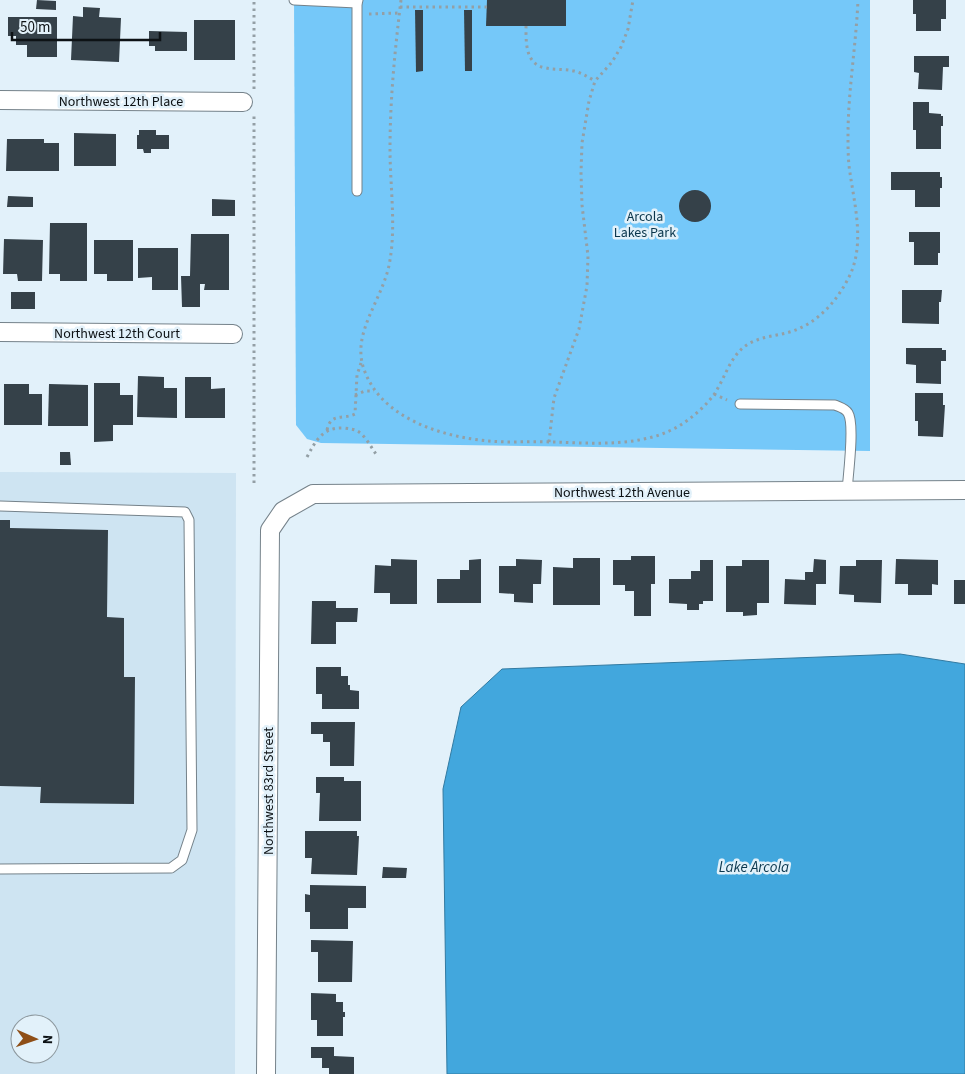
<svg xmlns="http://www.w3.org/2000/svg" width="965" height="1074" viewBox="0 0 965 1074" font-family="'Source Sans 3',sans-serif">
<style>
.built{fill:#cee4f2;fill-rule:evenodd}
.green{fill:#75c8f9}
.water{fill:#42a7dd;stroke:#327aa1}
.building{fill:#354149}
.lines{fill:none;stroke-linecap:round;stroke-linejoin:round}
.service-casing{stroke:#75828a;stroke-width:11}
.minor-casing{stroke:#75828a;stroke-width:20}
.path{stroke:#939fa5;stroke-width:3;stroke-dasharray:2.5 4;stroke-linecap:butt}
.service{stroke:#fff;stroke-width:9}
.minor{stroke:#fff;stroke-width:18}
.labels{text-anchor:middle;stroke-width:5;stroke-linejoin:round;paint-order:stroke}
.street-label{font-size:14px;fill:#0d1215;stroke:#e2f1fa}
.park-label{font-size:14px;fill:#0a364c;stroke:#e2f1fa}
.water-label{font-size:15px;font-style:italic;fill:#0a364d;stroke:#e2f1fa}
</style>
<rect width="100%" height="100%" fill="#e2f1fa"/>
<path class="built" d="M0,472l236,1 -1,601h-235zM20,1024h30v30h-30z"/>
<polygon class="green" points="294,0 870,0 870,451 321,443 307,439 296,425"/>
<polygon class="water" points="900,654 965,664 965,1074 447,1074 443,789 461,707 502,669"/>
<g class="building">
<polygon points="37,0 56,1 56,10 36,9"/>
<polygon points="487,0 566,0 566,26 486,26"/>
<polygon points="913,0 946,0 946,19 941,19 941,31 916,31 916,14 913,14"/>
<polygon points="83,7 100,8 99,17 121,18 119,62 71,60 73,16 83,17"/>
<polygon points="415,10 423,10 423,71 416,72"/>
<polygon points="464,10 472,10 472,71 465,71"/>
<polygon points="8,17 57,17 57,57 27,57 27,45 16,45 16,36 8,36"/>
<rect x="194" y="20" width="41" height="40"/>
<polygon points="149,31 187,32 187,51 155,51 155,46 149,46"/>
<polygon points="914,56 949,56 949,67 943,67 942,90 918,89 919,73 914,72"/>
<polygon points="913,102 929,102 929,113 941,114 941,116 943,116 943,126 941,126 941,149 916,149 916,130 913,130"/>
<polygon points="139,130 156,130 156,135 169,135 169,149 151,149 151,153 144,153 143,149 137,149 137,135 139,135"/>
<polygon points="74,133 116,134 116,166 74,166"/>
<polygon points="7,139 44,139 44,143 59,143 59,171 6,171"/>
<polygon points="891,172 940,172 940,177 942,177 942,188 940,188 940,207 915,207 915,190 891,190"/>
<circle cx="695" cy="206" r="16"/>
<polygon points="8,196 33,197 33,207 7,207"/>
<polygon points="212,199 235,200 235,216 212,216"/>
<polygon points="50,223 87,223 87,281 60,281 60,274 49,274"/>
<polygon points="909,232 940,232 940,253 938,253 938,265 914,265 914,242 909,242"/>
<polygon points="191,234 229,234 229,290 204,290 205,284 200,284 200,307 182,307 181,276 190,276"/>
<polygon points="4,239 43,240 42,281 18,281 17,274 3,274"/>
<polygon points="94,240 133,240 133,281 107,281 107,274 94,274"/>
<polygon points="138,248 178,248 178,290 152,290 152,277 138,278"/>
<polygon points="902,290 942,290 941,302 939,302 939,324 902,323"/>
<rect x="11" y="292" width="24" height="17"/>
<polygon points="906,348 942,348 942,350 946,350 946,361 941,361 941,384 916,383 916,365 906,364"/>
<polygon points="138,376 164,377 164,388 177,388 177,418 137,417"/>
<polygon points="185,377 211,377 211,389 225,388 225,418 185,418"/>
<polygon points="94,383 120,383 120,395 133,395 133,425 113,425 113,441 94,442"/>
<polygon points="4,384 29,384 29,394 42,394 42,425 4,425"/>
<polygon points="49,384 88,385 88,426 48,426"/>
<polygon points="915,393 943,393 943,405 945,405 943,437 918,436 918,421 915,421"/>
<polygon points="60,452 70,452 71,465 60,465"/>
<polygon points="0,520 10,520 10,528 108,530 107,617 124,618 124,677 135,677 134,804 40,803 41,787 0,786"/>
<polygon points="631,556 655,556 655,584 651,584 651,616 634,616 634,591 625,591 625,585 613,585 613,560 631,560"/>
<polygon points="573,558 600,558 600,605 553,605 553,567 573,568"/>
<polygon points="391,559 417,560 417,604 390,604 390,593 374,593 375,565 391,566"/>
<polygon points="481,559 481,603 437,603 437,579 460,579 460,570 469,570 469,560"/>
<polygon points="516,559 542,560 541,584 533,584 533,603 514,602 514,594 499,593 499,566 516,566"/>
<polygon points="814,559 826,560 826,584 816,584 816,605 784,604 785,579 805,580 805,572 813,572"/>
<polygon points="896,559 938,560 938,585 932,584 932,595 908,595 908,584 895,584"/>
<polygon points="700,560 713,560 713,601 703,601 703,604 699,604 699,610 687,610 687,604 669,603 669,579 691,579 691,571 700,571"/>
<polygon points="742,560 769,560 769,603 757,603 757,615 743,616 743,612 726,612 726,566 742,566"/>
<polygon points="856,560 882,560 881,603 854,602 854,595 839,594 840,566 856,566"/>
<rect x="954" y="580" width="11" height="24"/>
<polygon points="312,601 336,601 336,608 358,608 357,622 336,622 336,644 311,644"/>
<polygon points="316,667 341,667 341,676 348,676 348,685 350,685 350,690 359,691 359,709 322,709 322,694 316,694"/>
<polygon points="311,722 355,722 354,766 330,766 330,742 323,742 323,734 311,734"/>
<polygon points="316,777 344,777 344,781 361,781 361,821 319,821 320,793 316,793"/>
<polygon points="305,831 357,831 357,836 359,836 357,875 311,874 312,858 305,858"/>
<polygon points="383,867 407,868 406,878 382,878"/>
<polygon points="310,885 366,886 366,908 348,908 348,929 310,929 310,912 305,912 305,894 310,895"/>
<polygon points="311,940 353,941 352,982 318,982 318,952 311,952"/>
<polygon points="311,993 336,994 336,1002 343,1002 343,1012 345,1012 345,1017 343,1017 343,1036 317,1036 317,1020 311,1020"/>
<polygon points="311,1047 334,1047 334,1056 354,1057 354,1074 329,1074 329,1068 322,1068 322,1058 311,1058"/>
</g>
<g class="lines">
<defs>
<g id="service">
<polyline points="294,0 357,3 358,0"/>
<polyline points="357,191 357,3"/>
<path d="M740,404l95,1c4,2 10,3 13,8 7,11 0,63 -1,78"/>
<polyline points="0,506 185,512 189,520 192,830 182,860 171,868 0,869"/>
</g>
<g id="minor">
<polyline points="0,100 243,102"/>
<polyline points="0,332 233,334"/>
<polyline points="266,1074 270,530 283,511 313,494 965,490"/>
</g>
</defs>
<use href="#service" class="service-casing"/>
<use href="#minor" class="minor-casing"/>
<g class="path">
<path d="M401,0c-6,49 -11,99 -11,149 0,36 6,76 0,111 -6,40 -41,73 -25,112 18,47 78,65 124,69 20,2 41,0 62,1 42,1 90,6 128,-16 13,-8 27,-20 36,-33 11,-17 16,-40 35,-50 11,-6 24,-7 36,-10 29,-7 50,-30 63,-56 16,-32 6,-70 1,-104 -2,-12 -2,-25 -2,-37 0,-45 8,-90 10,-136"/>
<polyline points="400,7 487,7"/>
<polyline points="369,14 399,13"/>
<path d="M526,26c0,16 -1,39 20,42 9,2 19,1 28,3 8,2 14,6 21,10"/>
<polyline points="254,89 254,0"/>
<polyline points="714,394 727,400"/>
<polyline points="355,395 365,391 374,391"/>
<path d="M327,430c4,-18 16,-10 28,-16l2,-39 4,-12"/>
<polyline points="549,442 554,398 579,329 587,286 588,256 582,205 581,173 582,143 589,101 595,81 612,62 621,47 628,29 633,0"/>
<path d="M307,457c9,-17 16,-30 37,-29 6,1 11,1 15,4 7,5 12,15 17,22"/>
<polyline points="254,483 254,116"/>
</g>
<use href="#service" class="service"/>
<use href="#minor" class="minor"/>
</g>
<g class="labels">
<g class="street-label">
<text x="121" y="106">Northwest 12th Place</text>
<text x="117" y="338">Northwest 12th Court</text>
<text x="622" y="497">Northwest 12th Avenue</text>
<text transform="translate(268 791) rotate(-90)" y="5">Northwest 83rd Street</text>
</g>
<g class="park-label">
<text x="645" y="221">Arcola<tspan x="645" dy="16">Lakes Park</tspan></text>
</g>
<g class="water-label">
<text x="754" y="872">Lake Arcola</text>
</g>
</g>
<g transform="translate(35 1039) rotate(92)"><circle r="24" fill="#e2f1fa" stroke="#8d989e"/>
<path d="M0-4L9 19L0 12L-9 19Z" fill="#8e4e17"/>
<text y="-8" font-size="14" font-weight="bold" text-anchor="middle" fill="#0d1215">N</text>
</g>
<path d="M12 32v8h148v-8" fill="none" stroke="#0d1215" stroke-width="2.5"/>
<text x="20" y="32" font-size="15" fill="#0d1215" stroke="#e2f1fa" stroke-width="4" paint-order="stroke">50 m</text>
</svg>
